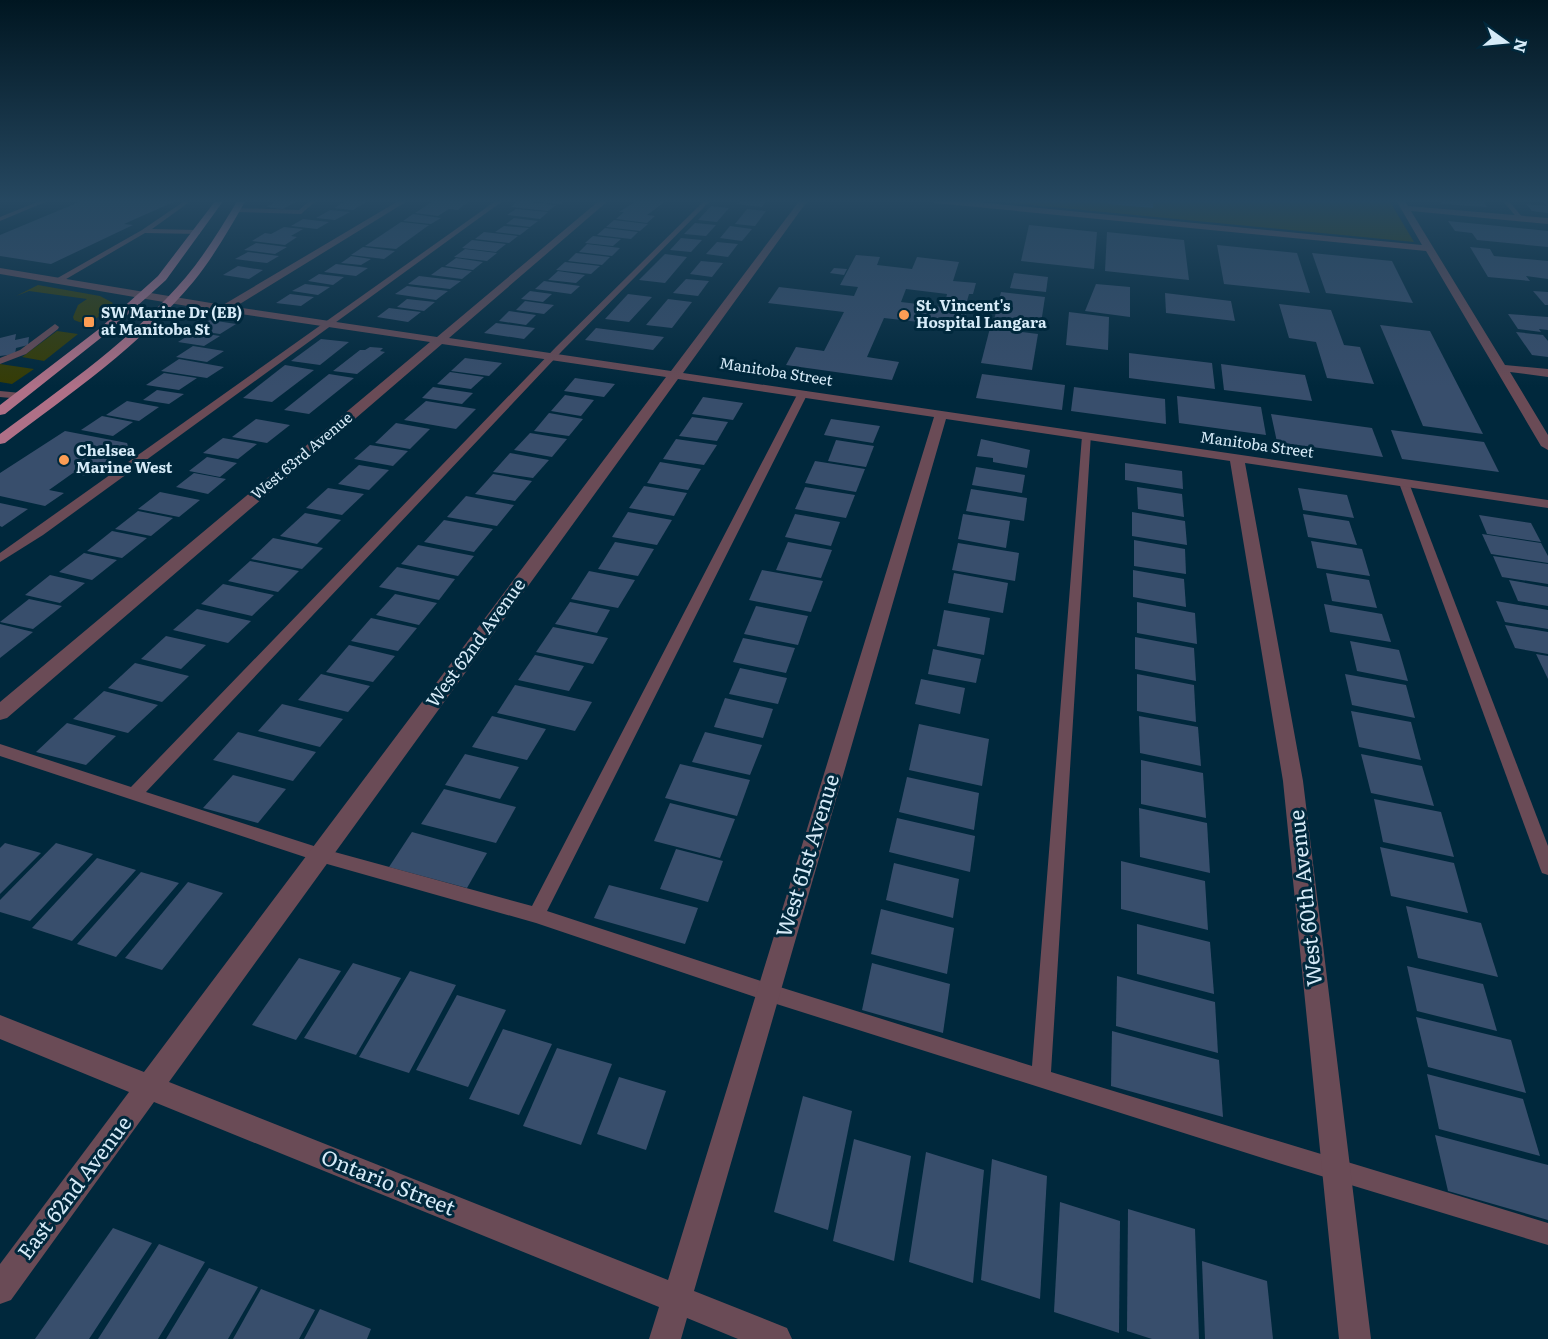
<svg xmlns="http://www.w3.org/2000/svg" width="1548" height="1339" viewBox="0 0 1548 1339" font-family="Literata,serif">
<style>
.green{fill:#363c04}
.building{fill:#384e6c}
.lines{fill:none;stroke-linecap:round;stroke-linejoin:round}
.service{fill:#6a4b56;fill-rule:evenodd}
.minor{fill:#6a4b56;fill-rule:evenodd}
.primary{fill:#af7087;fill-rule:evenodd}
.poi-dot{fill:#fc9d54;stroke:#00283c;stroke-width:2}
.labels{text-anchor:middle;stroke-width:6;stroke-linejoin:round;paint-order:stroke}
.far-poi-label{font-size:15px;font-weight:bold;fill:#d6ebf8;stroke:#00283c;text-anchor:start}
.far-street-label{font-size:15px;fill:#d6ebf8;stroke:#00283c}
.street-label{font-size:18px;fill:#d6ebf8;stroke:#00283c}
.near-street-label{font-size:21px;fill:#d6ebf8;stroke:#00283c}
</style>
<rect width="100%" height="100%" fill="#00283c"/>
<g class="green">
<polygon points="980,200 1389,200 1414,242"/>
<path d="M38,285l62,11 13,7c-12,12 -22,25 -39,17l-1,-3 5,-12 9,-6 -58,-8 -13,5z"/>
<polygon points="57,331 78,334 44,361 22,357"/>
<polygon points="0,364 34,369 12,384 0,382"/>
</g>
<g class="building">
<polygon points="84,200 178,200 124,224 133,225 51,264 0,256 0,235"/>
<polygon points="280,200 299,200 283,209 266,207"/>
<polygon points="348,200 366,202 353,210 334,208"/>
<polygon points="435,200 470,200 458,210 449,209 438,216 415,213"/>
<polygon points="542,200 566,200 560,204 539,202"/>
<polygon points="638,200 666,201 647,215 655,216 647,223 616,219 624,212 619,212"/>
<polygon points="742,200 768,200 762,207 737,204"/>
<polygon points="1108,200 1153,202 1153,208 1108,204"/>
<polygon points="1439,200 1483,200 1487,207 1442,204"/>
<polygon points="1542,200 1548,200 1548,213 1532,211 1526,204 1548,206"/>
<polygon points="518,201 556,205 548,211 511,207"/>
<polygon points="711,206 729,208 717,222 698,220"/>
<polygon points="516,209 548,212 540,219 507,215"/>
<polygon points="747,209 766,211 755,226 735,224"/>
<polygon points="330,210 350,212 335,220 316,218"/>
<polygon points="413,214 441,218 431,224 403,221"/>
<polygon points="514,218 538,221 530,227 506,224"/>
<polygon points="303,219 329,222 317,229 291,226"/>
<polygon points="614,220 648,224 640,231 606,227"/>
<polygon points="1448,221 1548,231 1548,247 1477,240 1472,233 1455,231"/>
<polygon points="401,222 429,225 396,249 365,246"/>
<polygon points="695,223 716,225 706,236 684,234"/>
<polygon points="1029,225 1097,232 1094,269 1021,261"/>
<polygon points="504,226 529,228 520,235 495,232"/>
<polygon points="730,226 752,229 742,241 720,238"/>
<polygon points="284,227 303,229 291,236 297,237 285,245 252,241 265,233 271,234"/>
<polygon points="605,228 638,232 631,239 597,235"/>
<polygon points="484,232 518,236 509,243 475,239"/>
<polygon points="1107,232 1184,240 1189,280 1105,271"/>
<polygon points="593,236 621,239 613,246 585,243"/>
<polygon points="681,238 702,240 691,252 670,250"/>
<polygon points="472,240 506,244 496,252 462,248"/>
<polygon points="717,242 738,244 728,257 706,254"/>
<polygon points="256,243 287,247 275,254 244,250"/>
<polygon points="587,244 612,247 620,248 612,256 579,252"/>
<polygon points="1217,245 1297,253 1310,293 1224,284"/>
<polygon points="363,247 395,251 384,259 351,255"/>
<polygon points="1470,247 1490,249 1494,256 1548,261 1548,279 1526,276 1530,281 1488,277"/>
<polygon points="465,249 497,253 487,261 454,257"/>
<polygon points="248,252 279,256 267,263 235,259"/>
<polygon points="576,253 610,257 602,265 568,261"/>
<polygon points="1312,253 1392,261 1413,303 1326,293"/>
<polygon points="665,254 687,257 665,283 639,280"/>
<polygon points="856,255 880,257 877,265 912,269 917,257 959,262 953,281 976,283 973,294 969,294 967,301 946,299 947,294 906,289 901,302 967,310 962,327 884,318 867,357 899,362 892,380 786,365 796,347 824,351 844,312 768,303 779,287 854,296 858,287 840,285"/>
<polygon points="351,256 371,259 361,265 341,263"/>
<polygon points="456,258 483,262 473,270 445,266"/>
<polygon points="701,261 723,263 712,277 690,274"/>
<polygon points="565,262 600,266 591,274 556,270"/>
<polygon points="336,264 368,268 356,276 324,272"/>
<polygon points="238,266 263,270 249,279 223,275"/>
<polygon points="442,267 472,271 462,279 431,275"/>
<polygon points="834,268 847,269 844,275 830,273"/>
<polygon points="558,271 585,275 576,283 548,280"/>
<polygon points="1014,273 1048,277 1046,292 1010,288"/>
<polygon points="319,274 344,277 333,285 308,281"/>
<polygon points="419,276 461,281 450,289 408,284"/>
<polygon points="686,279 709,281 698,296 673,293"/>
<polygon points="544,281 580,286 571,294 535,289"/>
<polygon points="305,284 330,287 318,295 292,291"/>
<polygon points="1096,284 1130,287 1130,317 1085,311"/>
<polygon points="407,286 448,291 436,300 395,294"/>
<polygon points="530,291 552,294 543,302 521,299"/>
<polygon points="1533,291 1548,292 1548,305 1545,305"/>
<polygon points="1001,292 1045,297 1040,330 993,324"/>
<polygon points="1165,293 1231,301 1235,321 1166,313"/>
<polygon points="290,294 314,297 301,306 276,303"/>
<polygon points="628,294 652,297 629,322 605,319"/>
<polygon points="407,299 435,302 424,311 397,307"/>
<polygon points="668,299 692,302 672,328 646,325"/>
<polygon points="525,301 554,305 544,314 516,310"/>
<polygon points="1279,304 1331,310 1344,345 1360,347 1374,384 1327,378 1316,342 1289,338"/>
<polygon points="389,308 421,312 408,322 377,317"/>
<polygon points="509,311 536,315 526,325 499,321"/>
<polygon points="1069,312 1109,317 1108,350 1066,345"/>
<polygon points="1508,314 1548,317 1548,330 1539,329 1541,332 1518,329"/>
<polygon points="210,320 236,324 220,334 194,330"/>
<polygon points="496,323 535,328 524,339 484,333"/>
<polygon points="1380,325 1430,331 1483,434 1423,426"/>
<polygon points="596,328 664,337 653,350 585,340"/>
<polygon points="990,328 1038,334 1032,370 981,363"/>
<polygon points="194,332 220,336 204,346 178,342"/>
<polygon points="1516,332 1543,335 1548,341 1548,357 1532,355"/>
<polygon points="16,334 15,340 29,337 28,345 16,348 15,354 0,356 0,338"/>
<polygon points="321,339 349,342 320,365 291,361"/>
<polygon points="193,346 224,351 207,362 176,357"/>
<polygon points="370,347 383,348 380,351 385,352 357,374 333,371 360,350 365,350"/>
<polygon points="1129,353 1212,363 1215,389 1129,378"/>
<polygon points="465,358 502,363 489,376 451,371"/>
<polygon points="179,359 224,367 207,378 161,371"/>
<polygon points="1221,364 1305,375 1312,401 1224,390"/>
<polygon points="285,365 314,370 272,402 243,398"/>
<polygon points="450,372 484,377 471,389 437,384"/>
<polygon points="164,373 197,378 179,390 146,385"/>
<polygon points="329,374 354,378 309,414 284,410"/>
<polygon points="982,374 1065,385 1062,410 976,398"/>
<polygon points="575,378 615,384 604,397 564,391"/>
<polygon points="433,387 473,393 462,404 422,398"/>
<polygon points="1074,387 1165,399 1166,424 1071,411"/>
<polygon points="157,390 184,394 169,404 143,400"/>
<polygon points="565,395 594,400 581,416 551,411"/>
<polygon points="1177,396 1261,407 1266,435 1179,423"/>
<polygon points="703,397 743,403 733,420 692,414"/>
<polygon points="127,401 159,407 139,421 106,415"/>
<polygon points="426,401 476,409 456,429 404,420"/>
<polygon points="549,413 583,419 569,436 534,431"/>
<polygon points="1271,414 1372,428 1383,457 1277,442"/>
<polygon points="102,416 133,422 113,436 81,430"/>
<polygon points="692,417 728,422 717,441 679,436"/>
<polygon points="256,419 290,425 267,443 232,437"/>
<polygon points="831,419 880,426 873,443 824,435"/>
<polygon points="396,423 430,429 410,449 375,443"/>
<polygon points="1391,430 1484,442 1499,472 1402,459"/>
<polygon points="65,431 127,443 128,446 86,476 73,473 49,490 64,493 45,506 0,496 0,473"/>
<polygon points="530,433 567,439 552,457 514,450"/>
<polygon points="223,438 257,444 238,459 203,453"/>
<polygon points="676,439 717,445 704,465 663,459"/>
<polygon points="981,439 1030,450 1027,468 993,462 993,458 977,456"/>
<polygon points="836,440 874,446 866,467 828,461"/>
<polygon points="370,445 408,451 393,466 354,459"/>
<polygon points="510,453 549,460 533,478 493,472"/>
<polygon points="207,457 237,463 220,477 189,471"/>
<polygon points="815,461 865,469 856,492 805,483"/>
<polygon points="660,462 701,469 688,490 647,483"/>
<polygon points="1125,463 1182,471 1183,489 1125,480"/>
<polygon points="359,465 389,470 369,490 338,484"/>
<polygon points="976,467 1025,475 1022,493 972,485"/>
<polygon points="194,473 226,479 208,494 176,487"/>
<polygon points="493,474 532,481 515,501 475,494"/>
<polygon points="644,486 687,493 674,516 629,508"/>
<polygon points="805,487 855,495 846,518 795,509"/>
<polygon points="1137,487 1182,494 1184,517 1138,509"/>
<polygon points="328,488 364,494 342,515 306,508"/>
<polygon points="1298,488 1347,495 1354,518 1303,510"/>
<polygon points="971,489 1027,498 1024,521 966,511"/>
<polygon points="160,492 200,500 179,517 138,509"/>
<polygon points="466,496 514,505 497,526 447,517"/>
<polygon points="0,503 28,509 2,527 0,526"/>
<polygon points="138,511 173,518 151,536 115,529"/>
<polygon points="628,512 672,520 657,545 612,537"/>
<polygon points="1132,512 1185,521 1187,545 1132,536"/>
<polygon points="305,513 341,520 317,544 280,536"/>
<polygon points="795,514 840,522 831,546 785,537"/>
<polygon points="963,514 1010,521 1006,548 958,539"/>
<polygon points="1303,514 1349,521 1357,545 1308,537"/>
<polygon points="1479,515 1531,523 1541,542 1487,534"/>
<polygon points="444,520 493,529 474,552 424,542"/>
<polygon points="112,531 147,538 122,558 87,551"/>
<polygon points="1482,534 1541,543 1548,556 1548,563 1491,554"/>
<polygon points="273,538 323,548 302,569 251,559"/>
<polygon points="1134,540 1185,549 1186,574 1134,566"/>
<polygon points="1311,541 1362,549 1370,576 1317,568"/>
<polygon points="615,542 654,549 638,576 598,569"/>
<polygon points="788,542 832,550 821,578 776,570"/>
<polygon points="958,543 1019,553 1015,581 952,570"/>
<polygon points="418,545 474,556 458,576 401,564"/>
<polygon points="84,553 117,560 92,580 59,572"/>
<polygon points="1493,556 1548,564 1548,584 1502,577"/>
<polygon points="250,561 299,571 278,592 228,581"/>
<polygon points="397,567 455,579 439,600 379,587"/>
<polygon points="762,570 823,581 811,612 749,600"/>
<polygon points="1133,570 1184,579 1186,607 1133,597"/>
<polygon points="589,571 635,580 618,608 571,599"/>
<polygon points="954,573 1008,583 1003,613 948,603"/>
<polygon points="1326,573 1369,580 1377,608 1332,601"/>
<polygon points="50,575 85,583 60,603 25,595"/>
<polygon points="1509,580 1548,587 1548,606 1518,601"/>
<polygon points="223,584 274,595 252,616 201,604"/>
<polygon points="395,594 437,603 419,625 376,615"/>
<polygon points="29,599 62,606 33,629 0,622"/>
<polygon points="1496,601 1548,610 1548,629 1505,622"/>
<polygon points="570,602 610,610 597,633 555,624"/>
<polygon points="1137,602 1195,613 1197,644 1137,633"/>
<polygon points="1324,604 1382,614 1391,642 1330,632"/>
<polygon points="756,606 808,616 798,645 744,634"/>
<polygon points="197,609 251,621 228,643 173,630"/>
<polygon points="944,610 990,618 984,655 937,646"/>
<polygon points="371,618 417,628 398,651 351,641"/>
<polygon points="0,624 33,632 0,658"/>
<polygon points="1505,625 1548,632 1548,654 1515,648"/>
<polygon points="553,627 608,638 593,664 536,652"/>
<polygon points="166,636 206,645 181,669 141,659"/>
<polygon points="1135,637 1194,648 1196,681 1135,669"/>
<polygon points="743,638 795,648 786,673 733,662"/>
<polygon points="1350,641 1399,650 1408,681 1357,671"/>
<polygon points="349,645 395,656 373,682 326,672"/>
<polygon points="933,649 981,659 976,683 928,674"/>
<polygon points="1536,654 1548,656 1548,679"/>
<polygon points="535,655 584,666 569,691 518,680"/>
<polygon points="135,663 189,676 162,702 108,688"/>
<polygon points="740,668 787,678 778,704 729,694"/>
<polygon points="321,674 370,686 348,712 298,700"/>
<polygon points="1137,674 1194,685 1196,722 1137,711"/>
<polygon points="1345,674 1406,685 1415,718 1352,705"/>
<polygon points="921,679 965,688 960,714 915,704"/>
<polygon points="515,685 592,702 575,731 497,713"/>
<polygon points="104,691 158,705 128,733 73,719"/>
<polygon points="725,698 773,709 763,738 714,727"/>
<polygon points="282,704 343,719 320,747 258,731"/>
<polygon points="1351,711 1411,722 1421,760 1359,747"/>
<polygon points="492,716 546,729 527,760 472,747"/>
<polygon points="1139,716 1198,727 1201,766 1140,753"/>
<polygon points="67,723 116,736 86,765 36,752"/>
<polygon points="919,724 989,739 982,786 909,770"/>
<polygon points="238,732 316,752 293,781 213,760"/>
<polygon points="705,732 762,745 750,775 692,762"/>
<polygon points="465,754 519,767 500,799 445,785"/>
<polygon points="1361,754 1422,766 1434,806 1371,793"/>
<polygon points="1141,760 1203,773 1206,818 1141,804"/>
<polygon points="680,764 750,780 737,816 665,798"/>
<polygon points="233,775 286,789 258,823 203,808"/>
<polygon points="907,777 979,793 974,830 899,812"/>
<polygon points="444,789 516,807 496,843 421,824"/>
<polygon points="1374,799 1441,812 1454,857 1383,842"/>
<polygon points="670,803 735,819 720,858 654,841"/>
<polygon points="1139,808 1207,823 1210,873 1140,857"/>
<polygon points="897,818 975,836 970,872 889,852"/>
<polygon points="412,832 487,853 467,888 389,867"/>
<polygon points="5,843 41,853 0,894 0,848"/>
<polygon points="56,843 93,854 30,921 0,912 0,900"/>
<polygon points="1380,847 1454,863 1468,913 1391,896"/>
<polygon points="676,849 723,861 708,902 660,889"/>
<polygon points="97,858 136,870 72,941 32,928"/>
<polygon points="1121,861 1205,881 1208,930 1121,909"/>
<polygon points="894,863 959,879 953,918 886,900"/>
<polygon points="141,872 179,883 116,957 77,944"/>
<polygon points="188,882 223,893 162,970 125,958"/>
<polygon points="609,885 698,908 685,944 594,918"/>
<polygon points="1406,906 1481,923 1498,977 1418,958"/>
<polygon points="881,909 954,928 947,974 871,954"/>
<polygon points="1137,924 1210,942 1214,994 1137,974"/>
<polygon points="299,958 341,971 296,1040 252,1025"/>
<polygon points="353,963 401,978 356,1055 304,1038"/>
<polygon points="872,963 950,984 943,1033 862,1010"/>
<polygon points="1407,966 1483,984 1497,1031 1417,1011"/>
<polygon points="410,971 456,985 409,1073 359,1057"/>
<polygon points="1117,976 1215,1002 1218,1053 1116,1026"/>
<polygon points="457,995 506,1010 468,1087 416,1070"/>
<polygon points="1416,1017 1511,1040 1526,1093 1428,1067"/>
<polygon points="503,1029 552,1044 519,1115 469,1099"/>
<polygon points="1112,1031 1219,1060 1223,1117 1111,1086"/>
<polygon points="557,1048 612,1064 581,1145 523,1126"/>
<polygon points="1427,1074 1523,1099 1540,1156 1439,1129"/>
<polygon points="619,1077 666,1091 646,1150 597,1134"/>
<polygon points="803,1096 852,1111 828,1230 774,1212"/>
<polygon points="1435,1135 1548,1165 1548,1220 1448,1191"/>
<polygon points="854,1139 911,1156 894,1261 833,1241"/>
<polygon points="926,1152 984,1170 973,1283 909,1262"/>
<polygon points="992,1159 1047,1176 1040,1299 981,1280"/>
<polygon points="1060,1202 1120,1221 1119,1333 1054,1312"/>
<polygon points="1128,1209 1195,1229 1199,1339 1152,1339 1127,1331"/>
<polygon points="113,1228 152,1243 89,1339 35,1339"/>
<polygon points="159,1244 205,1262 158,1339 98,1339"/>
<polygon points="1202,1261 1267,1281 1273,1339 1205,1339"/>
<polygon points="209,1268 258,1287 228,1339 166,1339"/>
<polygon points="261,1289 315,1310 299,1339 233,1339"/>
<polygon points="320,1309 371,1329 367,1339 304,1339"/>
</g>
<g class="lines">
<g class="service">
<polygon points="42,200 50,200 0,221 0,217"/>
<polygon points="186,200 188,203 152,229 197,230 200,230 200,234 145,233 61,282 54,280 142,230"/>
<polygon points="311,200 317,200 301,214 236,212 233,210 236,208 299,210"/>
<polygon points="497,200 504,200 43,535 0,562 0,553"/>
<polygon points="705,200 711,200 562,351 146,792 320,848 532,906 798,393 806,391 808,393 547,911 767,983 1032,1066 1082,436 1083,434 1091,434 1051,1072 1548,1223 1548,1245 1285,1165 767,1001 536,923 320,862 0,756 0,744 131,787 556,347"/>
<polygon points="1502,200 1508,200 1523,218 1523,220 1519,220"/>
<polygon points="55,324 59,327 58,329 26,354 0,364 0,358 20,350"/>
<polygon points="0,391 21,393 26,396 21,399 0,397"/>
<polygon points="1404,480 1409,483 1548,846 1548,875 1542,873 1540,868 1399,483"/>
</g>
<g class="minor">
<path d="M400,200h9l-174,107 202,30 163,-137h9l-160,138 222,33 129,-171h8l-125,173 865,127v8l-303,-45 58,318 68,558h-32l-56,-558 -53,-320 -284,-42 -252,872 93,37 5,11h-54l-51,-21 -6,21h-32l10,-32 -505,-205 -143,198 -11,4v-40l129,-172 -129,-53v-24l144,57 522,-695 -224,-33 -435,374 -7,2v-18l430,-360 -237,-35 -193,-33v-6l223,37zM678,379l256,38 -266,863 -499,-198z"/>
<polygon points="931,200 957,200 1422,245 1396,200 1404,200 1408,206 1548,218 1548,224 1411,211 1505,365 1548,369 1548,377 1510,372 1548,435 1548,450 1541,446 1426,251 935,203"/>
</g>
<g class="primary">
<polygon points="216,200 224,200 166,280 107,333 5,414 0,415 0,405 99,329 158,276"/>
<path d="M238,200h8c-16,28 -32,56 -52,81 -53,64 -124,113 -189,162l-5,1v-10c65,-48 134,-96 186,-157 20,-24 36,-51 52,-77z"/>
</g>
</g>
<linearGradient id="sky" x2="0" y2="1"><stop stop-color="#001621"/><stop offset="0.52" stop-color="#264861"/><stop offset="1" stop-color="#264861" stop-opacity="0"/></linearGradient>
<rect width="1548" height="387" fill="url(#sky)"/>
<g class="poi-dot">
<circle cx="904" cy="315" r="6"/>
<rect x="83" y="316" width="12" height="12" rx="3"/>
<circle cx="64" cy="460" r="6"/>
</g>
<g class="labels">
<g class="far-poi-label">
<text x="916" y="311">St. Vincent's<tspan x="916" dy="17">Hospital Langara</tspan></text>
<text x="101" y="318">SW Marine Dr (EB)<tspan x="101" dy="17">at Manitoba St</tspan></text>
<text x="76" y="456">Chelsea<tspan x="76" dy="17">Marine West</tspan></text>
</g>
<g class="far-street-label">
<text transform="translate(776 372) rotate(9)" y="5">Manitoba Street</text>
<text transform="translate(1257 445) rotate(8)" y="5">Manitoba Street</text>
<text transform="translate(302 456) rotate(-40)" y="5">West 63rd Avenue</text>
</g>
<g class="street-label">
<text transform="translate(476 643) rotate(-54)" y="6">West 62nd Avenue</text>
</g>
<g class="near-street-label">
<text transform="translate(808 856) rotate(-73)" y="7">West 61st Avenue</text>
<text transform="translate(1306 898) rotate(-96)" y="7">West 60th Avenue</text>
<text transform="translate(388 1183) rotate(22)" y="7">Ontario Street</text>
<text transform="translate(75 1188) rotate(-53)" y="7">East 62nd Avenue</text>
</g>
</g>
<g transform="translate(1506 42) rotate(105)" stroke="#00283c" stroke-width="4.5" paint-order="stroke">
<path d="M0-4.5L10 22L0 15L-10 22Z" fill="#d6ebf8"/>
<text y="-9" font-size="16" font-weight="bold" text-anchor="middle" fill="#d6ebf8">N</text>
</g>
</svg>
